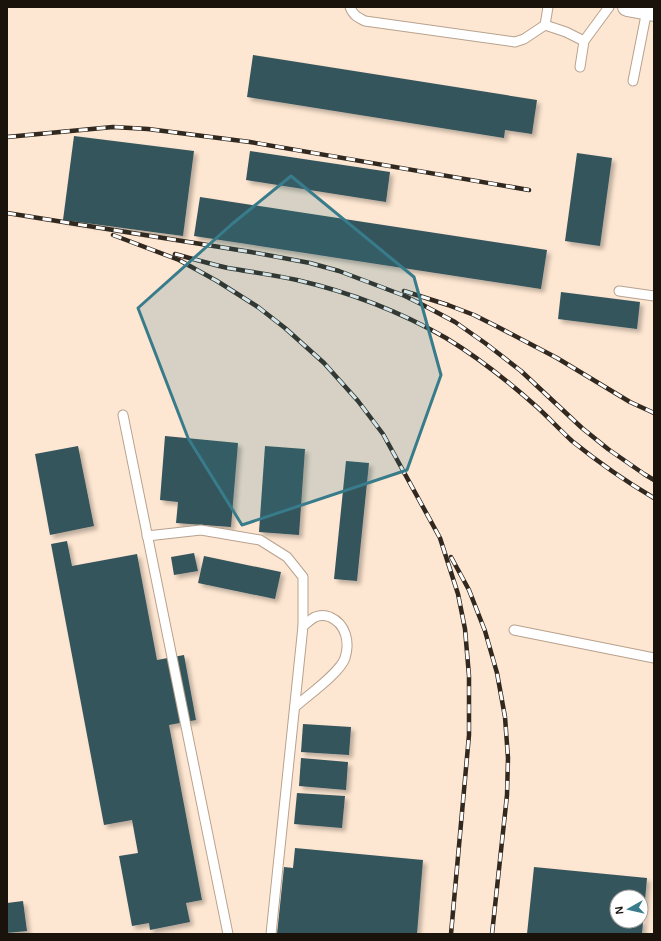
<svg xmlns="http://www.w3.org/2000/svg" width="661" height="941" viewBox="0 0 661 941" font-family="Helvetica,sans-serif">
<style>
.building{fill:#36545c;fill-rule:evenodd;filter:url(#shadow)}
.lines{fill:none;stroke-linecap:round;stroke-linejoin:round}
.lane-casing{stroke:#b7a28e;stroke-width:11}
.street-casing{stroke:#b7a28e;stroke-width:20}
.lane{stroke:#fff;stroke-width:9}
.street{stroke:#fff;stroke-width:18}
.rail-casing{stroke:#31291f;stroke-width:4.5}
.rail{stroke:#fff;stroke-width:3;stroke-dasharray:9;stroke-linecap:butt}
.marked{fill:#387c8b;fill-opacity:0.2;stroke:#387c8b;stroke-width:3;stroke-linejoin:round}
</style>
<defs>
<filter id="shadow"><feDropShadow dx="3.5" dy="3.5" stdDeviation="2" flood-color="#0004"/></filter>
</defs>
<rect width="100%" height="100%" fill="#fee7d2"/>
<g class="building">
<polygon points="253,55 537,100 532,134 505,130 504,138 247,97"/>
<polygon points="74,136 194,151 183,236 63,220"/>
<polygon points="250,151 390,172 386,202 246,180"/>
<polygon points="577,153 612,158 600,246 565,241"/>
<polygon points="200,197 547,250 541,289 194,236"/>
<polygon points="561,292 640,302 637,329 558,319"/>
<polygon points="165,436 238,443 231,527 176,523 178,502 160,500"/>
<polygon points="78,446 94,526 50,535 35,454"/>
<polygon points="265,446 305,449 299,535 259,532"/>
<polygon points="346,461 369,463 357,581 334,579"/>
<polygon points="67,541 72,566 137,554 157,660 184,655 196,720 169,725 202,900 186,903 190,922 150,930 149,923 132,926 119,856 138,853 132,820 104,825 51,544"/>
<polygon points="194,553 198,571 174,575 171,557"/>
<polygon points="204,556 281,572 275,599 198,583"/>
<polygon points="303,724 351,727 349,755 301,752"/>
<polygon points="301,758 348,762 346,790 299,786"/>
<polygon points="297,793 345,796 342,828 294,824"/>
<polygon points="295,848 423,860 417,934 277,934 284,867 293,868"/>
<path d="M534,867l113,11 -5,56h-115zM617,897h24v24h-24z"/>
<polygon points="23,901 27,931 7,933 7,903"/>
</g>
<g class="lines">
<defs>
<g id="lane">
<path d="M350,7c3,8 7,10 15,14l150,21 9,-3 21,-14 3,-18"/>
<polyline points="545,25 566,32 584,41"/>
<polyline points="580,67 584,41 609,7"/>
<polyline points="633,81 647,10"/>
<polyline points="619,291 654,296"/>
<polyline points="123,415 228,934"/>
<polyline points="147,536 201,530 260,540 287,557 303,577 303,626 271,934"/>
<polyline points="514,630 654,658"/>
<path d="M295,707c12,-11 45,-34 50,-49 5,-16 1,-34 -15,-41 -5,-2 -10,-2 -15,0 -4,2 -9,7 -12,9"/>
</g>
<polyline id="street" points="627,7 654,12"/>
</defs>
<use href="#lane" class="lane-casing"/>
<use href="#street" class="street-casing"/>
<use href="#lane" class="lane"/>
<use href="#street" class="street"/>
<defs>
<g id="rail">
<polyline points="7,137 113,127 148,129 250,142 529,190"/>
<polyline points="7,213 251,252 310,263 339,271 405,296 423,305 455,322 485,343 521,371 582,428 608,449 644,474 654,480"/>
<polyline points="113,235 179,260 217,281 258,307 285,328 324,363 358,401 383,434 440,538 458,594 465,629 469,676 469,735 451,934"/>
<path d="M175,254c18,5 36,10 53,14 23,4 46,7 69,12 52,12 102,31 149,58 33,20 63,44 91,69 12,11 23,23 35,34 26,21 53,40 82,57"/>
<polyline points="404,291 448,305 474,315 496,326 557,358 630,402 654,413"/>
<polyline points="451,557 469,590 485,631 497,673 505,717 508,758 507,795 492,934"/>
</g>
</defs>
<use href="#rail" class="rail-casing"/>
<use href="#rail" class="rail"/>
</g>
<path class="marked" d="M291,176l123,101 27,98 -34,95 -165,55 -54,-87 -50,-130 94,-84z"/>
<rect width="661" height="941" fill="none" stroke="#1a130b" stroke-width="16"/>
<g transform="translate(629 909) rotate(262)"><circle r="19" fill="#ffffff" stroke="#a3a19d"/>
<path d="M0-3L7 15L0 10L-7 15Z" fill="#387c8b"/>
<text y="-6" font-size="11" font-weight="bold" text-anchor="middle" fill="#1a130b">N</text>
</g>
</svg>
